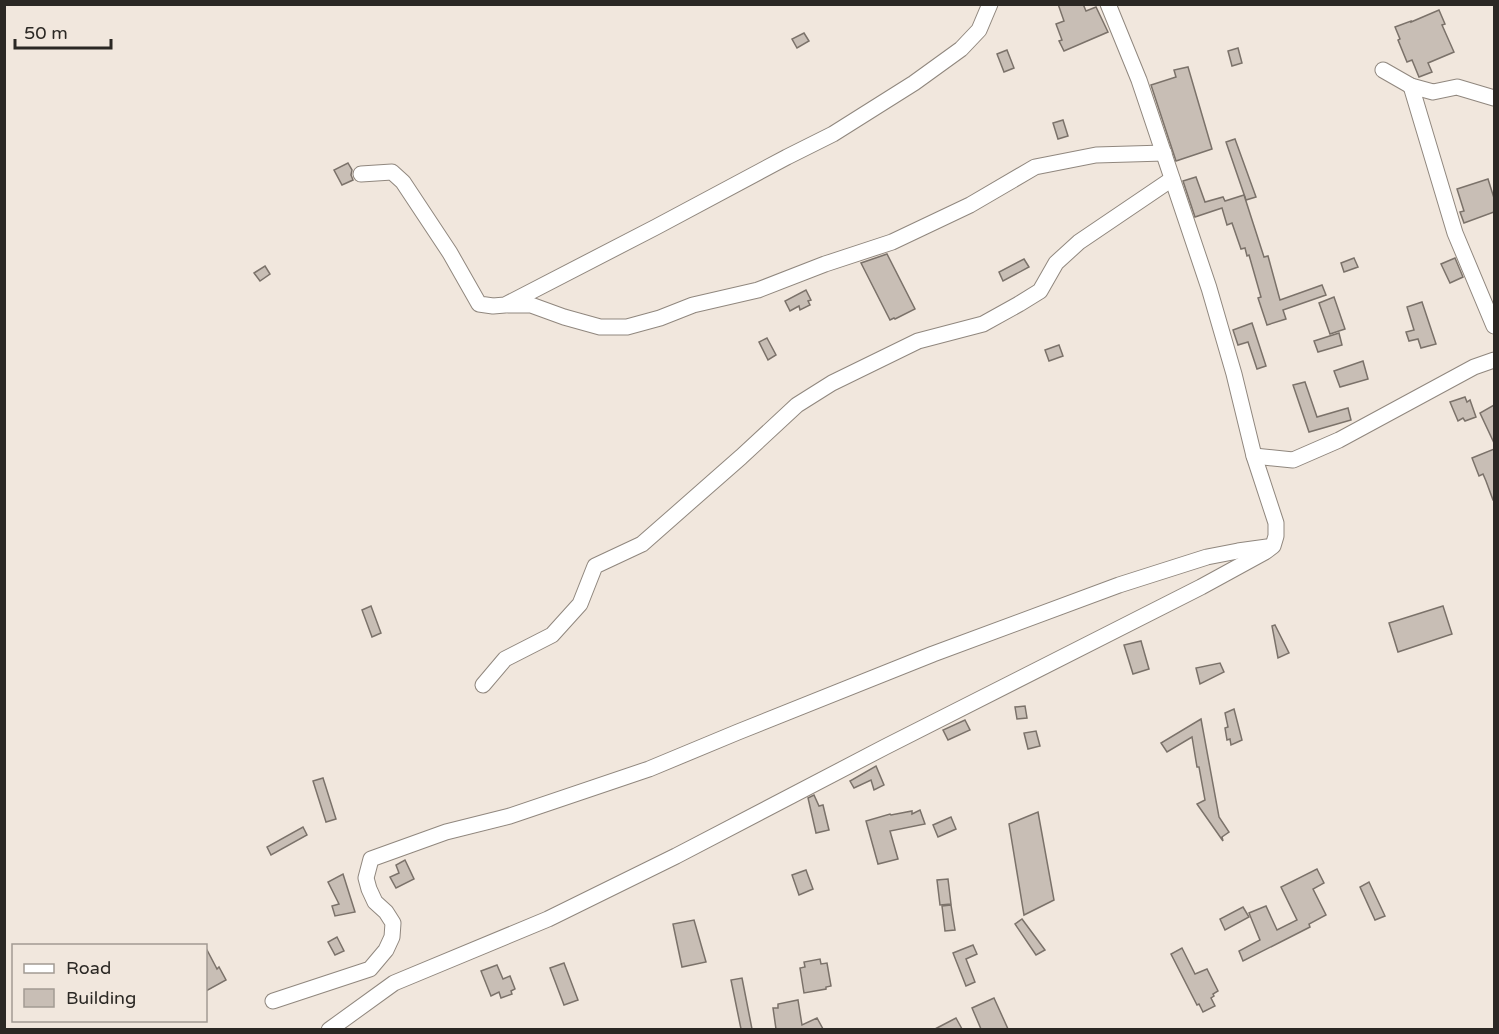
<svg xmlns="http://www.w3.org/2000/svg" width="1499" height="1034" viewBox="0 0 1499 1034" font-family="'Varela Round',sans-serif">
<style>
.building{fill:#c8beb5;stroke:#7b726a;stroke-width:1.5}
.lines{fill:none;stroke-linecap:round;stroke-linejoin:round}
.street-casing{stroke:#90877e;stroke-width:17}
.street{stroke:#fff;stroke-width:15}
</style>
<rect width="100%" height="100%" fill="#f1e7dd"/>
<g class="building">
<polygon points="1058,4 1083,4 1086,11 1096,7 1108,32 1064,51 1059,41 1062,40 1056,24 1064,21"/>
<polygon points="1439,10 1445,24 1442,25 1454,52 1428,63 1432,72 1419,77 1412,60 1407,62 1398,40 1400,39 1395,27 1411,21 1411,22"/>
<polygon points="804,33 809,41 797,48 792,39"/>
<polygon points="1238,48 1242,63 1232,66 1228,51"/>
<polygon points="1007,50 1014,68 1004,72 997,54"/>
<polygon points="1188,67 1212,149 1176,161 1151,85 1176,77 1174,70"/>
<polygon points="1063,120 1068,136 1058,139 1053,123"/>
<polygon points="1235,139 1256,197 1246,200 1226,142"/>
<polygon points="348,163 352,170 351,175 353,180 342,185 334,170"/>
<polygon points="1196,177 1205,202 1223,197 1225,201 1244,195 1264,257 1268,256 1280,300 1322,285 1326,295 1283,310 1286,319 1267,325 1258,298 1261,297 1249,255 1247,256 1245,248 1241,249 1232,223 1227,225 1222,208 1195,217 1183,181"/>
<polygon points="1488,179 1494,198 1494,212 1464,223 1460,212 1464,211 1457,189"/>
<polygon points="887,254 915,309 895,319 894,318 890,320 861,263"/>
<polygon points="1354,258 1358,267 1344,272 1341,263"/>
<polygon points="1455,258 1463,277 1450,283 1441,264"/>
<polygon points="1024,259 1029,267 1003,281 999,272"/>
<polygon points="265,266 270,274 260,281 254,273"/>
<polygon points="806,290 811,300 808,301 810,305 800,310 799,306 790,311 785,301"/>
<polygon points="1334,297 1345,329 1330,334 1319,303"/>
<polygon points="1422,302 1436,344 1421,348 1418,339 1409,341 1406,332 1414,330 1407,307"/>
<polygon points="1252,323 1266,366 1257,369 1248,342 1238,345 1233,330"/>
<polygon points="1339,333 1342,345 1318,352 1314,341"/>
<polygon points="767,338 776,355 768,360 759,342"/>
<polygon points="1059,345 1063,356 1049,361 1045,350"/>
<polygon points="1363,361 1368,379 1340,387 1334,371"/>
<polygon points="1305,382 1317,417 1348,408 1351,420 1309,432 1293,385"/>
<polygon points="1465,397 1467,402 1470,400 1476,417 1465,421 1463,418 1458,421 1450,402"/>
<polygon points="1494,405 1494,443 1480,413"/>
<polygon points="1494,449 1494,500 1493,500 1486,481 1483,474 1479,476 1472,458"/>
<polygon points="371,606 381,633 372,637 362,610"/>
<polygon points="1443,606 1452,634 1398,652 1389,623"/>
<polygon points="1275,625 1289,653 1278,658 1272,626"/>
<polygon points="1141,641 1149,669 1133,674 1124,645"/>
<polygon points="1220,663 1224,672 1200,684 1196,668"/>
<polygon points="1025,706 1027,718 1017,719 1015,707"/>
<polygon points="1234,709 1242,740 1231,745 1230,739 1227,740 1225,728 1228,727 1225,713"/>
<polygon points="1201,719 1219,817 1229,832 1222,837 1223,841 1197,804 1205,800 1199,767 1197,767 1192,737 1167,752 1161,743"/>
<polygon points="965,720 970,730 948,740 943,730"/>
<polygon points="1036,731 1040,746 1028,749 1024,733"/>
<polygon points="876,766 884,785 874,790 871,780 854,788 850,781"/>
<polygon points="323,778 336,819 326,822 313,781"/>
<polygon points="814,795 819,806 823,805 829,830 816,833 808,798"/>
<polygon points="920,810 925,824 890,831 898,859 878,864 866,821 890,814 891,815 912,811 912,814"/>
<polygon points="1038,812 1054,900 1024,915 1009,824"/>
<polygon points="951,817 956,829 938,837 933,825"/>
<polygon points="303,827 307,835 271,855 267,847"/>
<polygon points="405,860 414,879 396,888 390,877 399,873 396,865"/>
<polygon points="1317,869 1324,883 1313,889 1326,915 1309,924 1310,927 1243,961 1239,951 1260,940 1249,913 1266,906 1277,930 1297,920 1281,887"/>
<polygon points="806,870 813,889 799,895 792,875"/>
<polygon points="343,874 355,912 335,916 332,906 339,904 328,882"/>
<polygon points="948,879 951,904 940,905 937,880"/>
<polygon points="1369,882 1385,916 1375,920 1360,887"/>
<polygon points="951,905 955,930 945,931 942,906"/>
<polygon points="1243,907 1249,917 1225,930 1220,919"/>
<polygon points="1022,919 1045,950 1036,955 1015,924"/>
<polygon points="694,920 706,962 682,967 673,924"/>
<polygon points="337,937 344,951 335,955 328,942"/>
<polygon points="973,945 977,954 966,959 975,982 966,986 953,953"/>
<polygon points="206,948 217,969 219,967 226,980 206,991"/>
<polygon points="1182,948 1195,974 1207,969 1218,991 1213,994 1214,996 1211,998 1215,1006 1203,1012 1199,1004 1197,1005 1171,954"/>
<polygon points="820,959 821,964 827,963 831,986 826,987 826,989 804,993 800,968 805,967 804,962"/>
<polygon points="564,963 578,1000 564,1005 550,968"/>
<polygon points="497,965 503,979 510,976 515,989 511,991 512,994 501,998 499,992 491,996 481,971"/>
<polygon points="742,978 752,1029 741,1029 731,980"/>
<polygon points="994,998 1008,1029 981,1029 972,1008"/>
<polygon points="798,1000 802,1025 817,1018 823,1029 776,1029 773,1008 778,1008 778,1004"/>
<polygon points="956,1018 962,1029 935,1029"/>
</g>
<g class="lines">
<defs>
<g id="street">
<polyline points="1383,70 1411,86 1433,92 1457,87 1494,98"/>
<polyline points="1411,86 1455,233 1494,326"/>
<polyline points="361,174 392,172 403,182 450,253 479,304 493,306 505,305 656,227 787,157 833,134 914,83 961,49 979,30 990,4"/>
<polyline points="508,305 531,305 564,317 600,327 627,327 660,318 693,305 758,290 825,264 892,242 970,205 1035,167 1096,155 1164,153"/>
<polyline points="1254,456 1293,460 1339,440 1474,367 1494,360"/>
<polyline points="483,685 505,659 552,635 580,604 595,566 642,544 741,457 797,405 832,383 918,341 983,324 1019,304 1040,291 1056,263 1079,242 1172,179"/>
<polyline points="273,1001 370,969 386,950 392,937 393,923 386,912 375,902 369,889 366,878 371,859 446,832 510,816 649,769 738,732 933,654 1119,585 1207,557 1238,551 1267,547"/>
<polyline points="329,1030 394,983 548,919 676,856 885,747 1201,587 1265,552 1273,546 1276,536 1276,523 1254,456 1234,374 1209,288 1139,80 1108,4"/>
</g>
</defs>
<use href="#street" class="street-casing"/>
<use href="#street" class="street"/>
</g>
<rect width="1499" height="1034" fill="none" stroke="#2b2824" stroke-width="12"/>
<rect x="12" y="944" width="195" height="78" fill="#f1e7dd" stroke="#a29b93" stroke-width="1.5"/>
<rect x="24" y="964" width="30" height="9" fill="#ffffff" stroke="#a29b93" stroke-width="1.5"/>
<text x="66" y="974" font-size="18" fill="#2b2824">Road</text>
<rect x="24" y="989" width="30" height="18" fill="#c8beb5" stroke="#a29b93" stroke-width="1.5"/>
<text x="66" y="1004" font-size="18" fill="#2b2824">Building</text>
<path d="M15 39v9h96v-9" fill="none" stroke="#2b2824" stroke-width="3"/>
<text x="24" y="39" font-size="18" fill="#2b2824" stroke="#f1e7dd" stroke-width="4.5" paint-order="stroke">50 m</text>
</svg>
